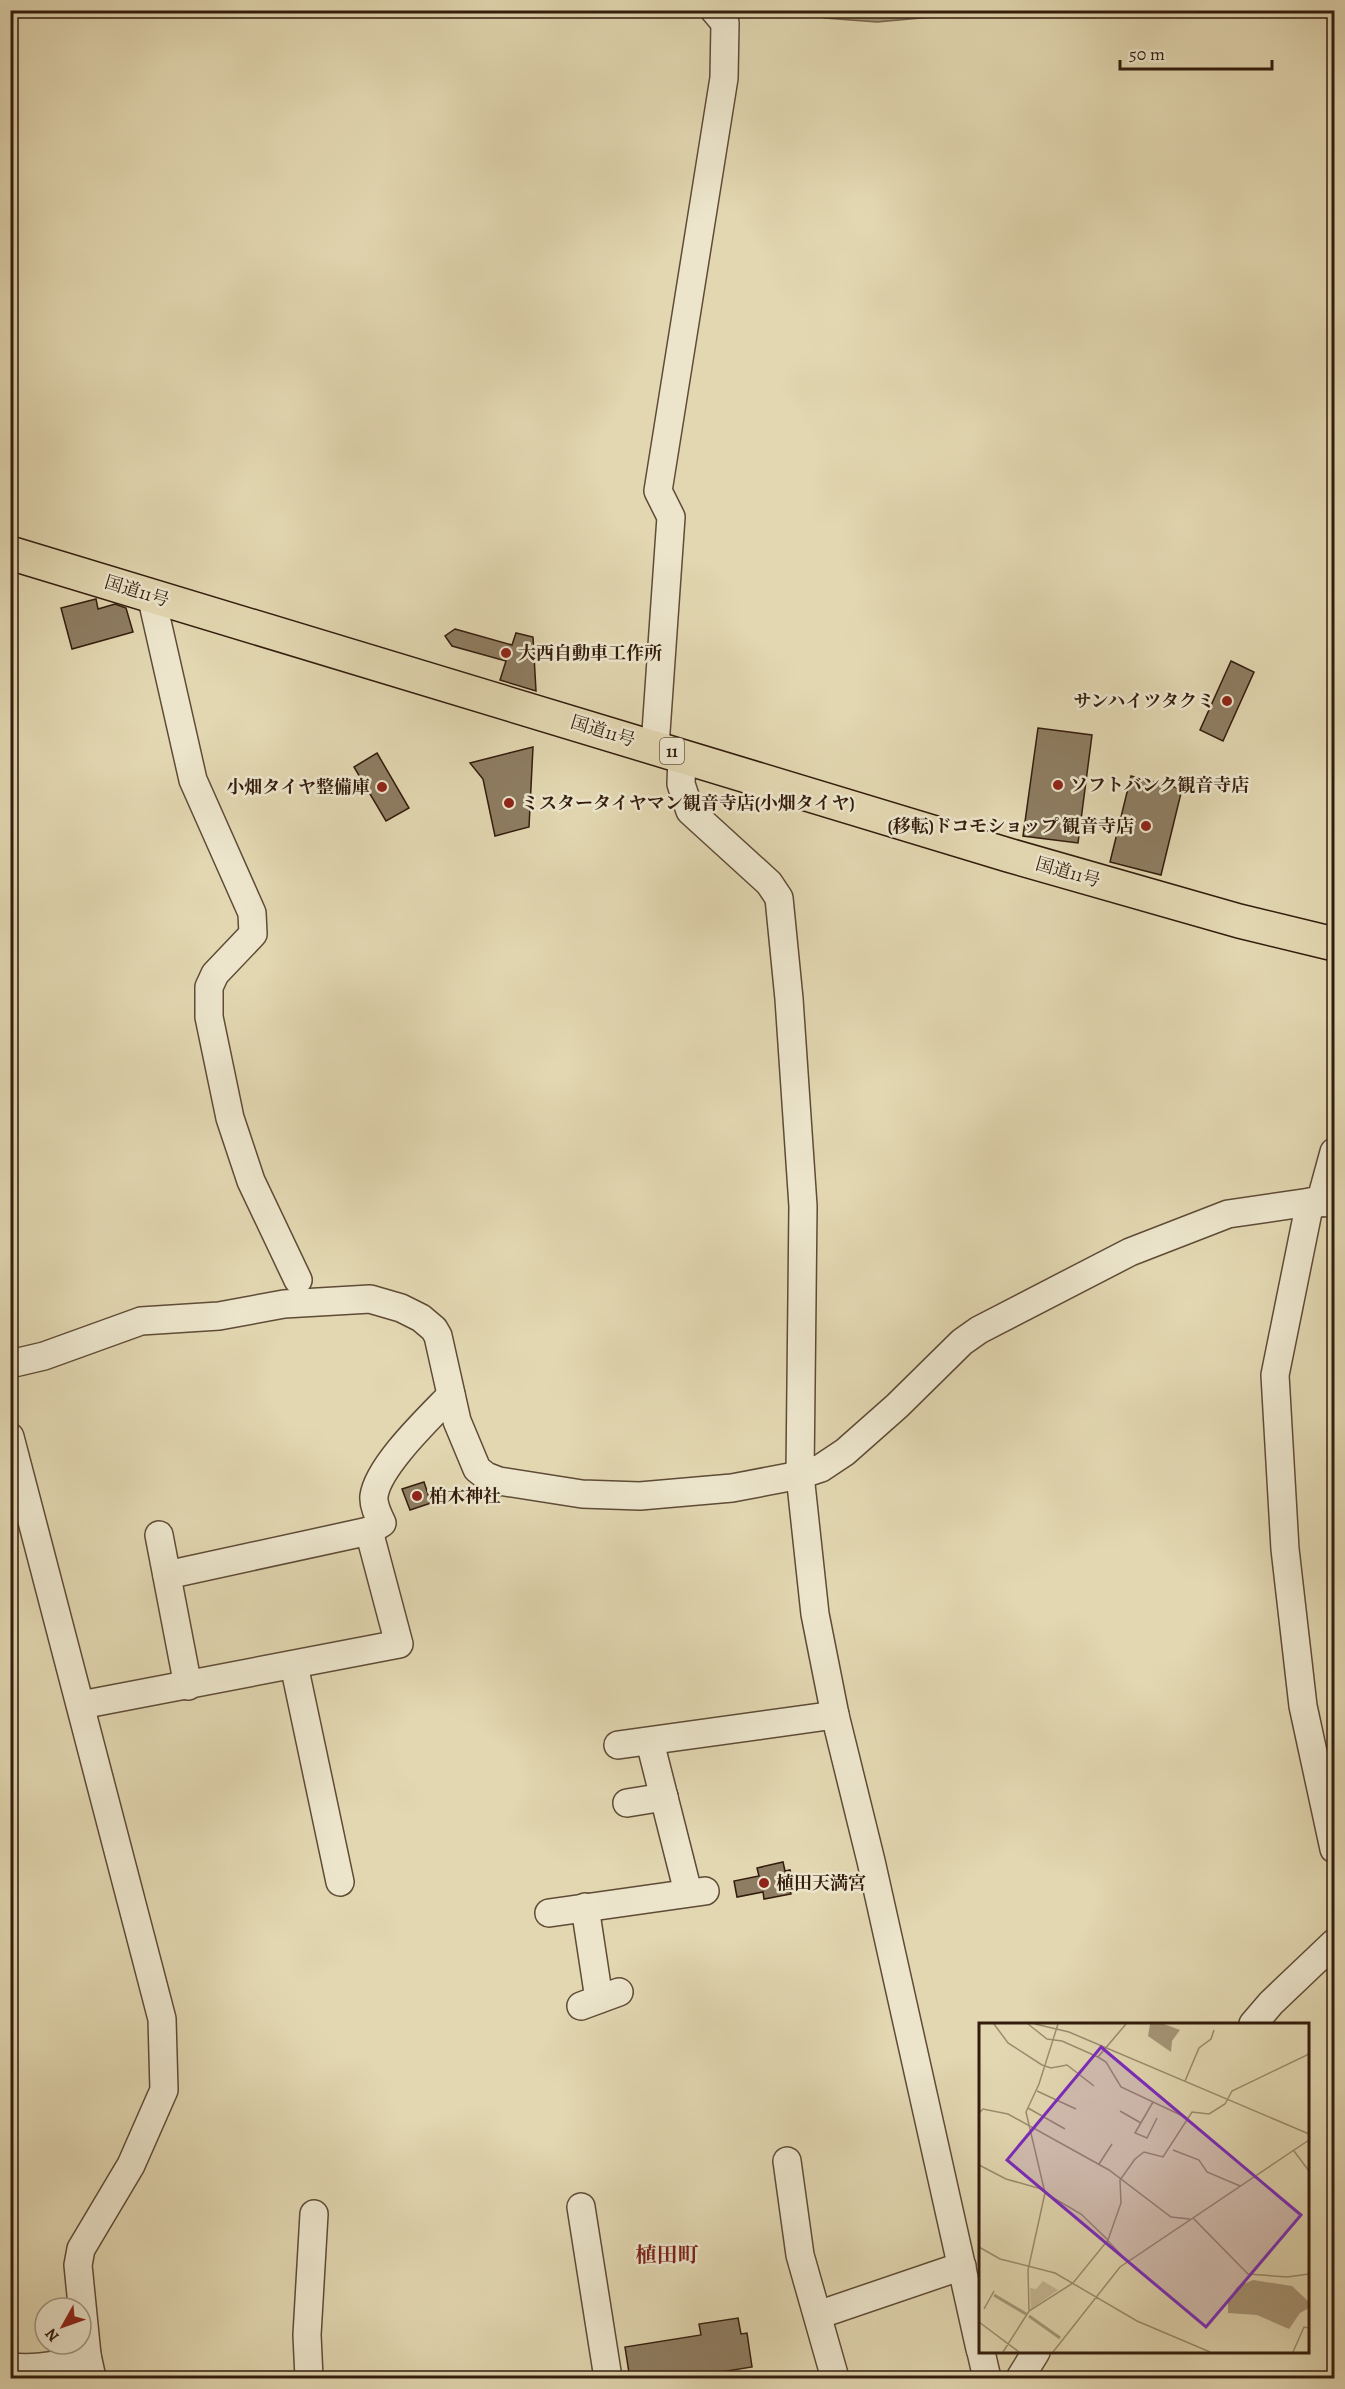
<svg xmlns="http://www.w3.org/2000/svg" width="1345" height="2389" viewBox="0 0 1345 2389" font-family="Alegreya,'Noto Serif JP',serif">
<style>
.water{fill:#a69779;stroke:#78664e;stroke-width:1.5}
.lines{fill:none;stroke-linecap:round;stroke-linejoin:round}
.shore{stroke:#6c5a43;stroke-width:1.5}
.building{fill:#8e7d62;stroke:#331c0d;stroke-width:1.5}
.minor-casing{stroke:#5f4b36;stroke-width:30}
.highway-casing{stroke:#331c0d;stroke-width:36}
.minor{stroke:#ece5cc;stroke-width:27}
.highway{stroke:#e2d7b1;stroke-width:33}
.poi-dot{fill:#8f2418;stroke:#ece5cc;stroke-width:2}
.labels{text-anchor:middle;stroke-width:5;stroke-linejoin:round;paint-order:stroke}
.shield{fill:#ece5cc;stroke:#6a5846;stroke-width:1.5}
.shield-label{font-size:16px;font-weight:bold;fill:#331c0d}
.street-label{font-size:18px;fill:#331c0d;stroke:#ece5cc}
.poi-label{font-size:18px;font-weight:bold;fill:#331c0d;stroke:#ece5cc;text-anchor:start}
.quarter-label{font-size:21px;font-weight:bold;fill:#7a1f14;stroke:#ece5cc}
.inset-river{fill:none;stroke:#a69779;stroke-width:3}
.inset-road{fill:none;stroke:#9c8c6f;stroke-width:1.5}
.view{fill:#7b2cbf;fill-opacity:0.15;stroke:#7b2cbf;stroke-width:3}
.inset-edge{fill:none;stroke:#331c0d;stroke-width:3}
</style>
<rect width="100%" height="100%" fill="#e2d7b1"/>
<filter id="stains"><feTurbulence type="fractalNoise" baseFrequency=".00333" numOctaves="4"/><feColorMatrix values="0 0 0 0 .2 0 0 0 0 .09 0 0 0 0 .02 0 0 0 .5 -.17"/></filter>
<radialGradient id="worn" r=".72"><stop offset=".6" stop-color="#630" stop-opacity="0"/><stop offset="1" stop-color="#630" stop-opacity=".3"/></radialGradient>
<polygon class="water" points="814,11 973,11 954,15 877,22 824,18"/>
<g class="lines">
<polyline class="shore" points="824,10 827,13 877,16 932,10"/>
</g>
<g class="building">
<polygon points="96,599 98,609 115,604 126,608 133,632 72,649 61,608"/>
<polygon points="455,629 512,645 516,633 533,637 536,691 500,680 506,661 452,646 445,636"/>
<polygon points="1231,661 1254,672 1223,741 1200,730"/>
<polygon points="1038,728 1092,735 1078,843 1023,836"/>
<polygon points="533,747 529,827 495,836 483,779 470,763"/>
<polygon points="377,753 409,808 386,821 354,767"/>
<polygon points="1131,776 1182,789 1161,875 1110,862"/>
<polygon points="424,1482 431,1503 410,1510 402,1489"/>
<polygon points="783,1862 785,1871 790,1870 794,1886 789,1887 791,1894 764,1899 763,1892 737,1897 734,1881 759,1876 757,1868"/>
<polygon points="738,2318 741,2334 747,2333 752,2367 678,2379 630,2379 625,2347 701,2335 699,2324"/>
</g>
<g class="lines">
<defs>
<g id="minor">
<polyline points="151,595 193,780 252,913 253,934 215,974 209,987 209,1017 230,1118 251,1181 298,1280"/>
<polyline points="655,746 671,517 658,491 724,78 725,23 714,10"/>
<polyline points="682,755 681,784 690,811 769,883 779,898 789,999 803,1206 800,1475 815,1614 835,1715 871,1861 980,2349"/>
<polyline points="1310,1202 1275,1375 1285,1549 1303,1706 1334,1849"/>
<polyline points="1320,1203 1334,1152"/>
<polyline points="10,1364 44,1356 141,1321 219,1316 284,1304 370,1299 401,1308 421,1318 434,1329 438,1336 457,1421 477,1469 486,1476 499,1481 582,1494 640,1496 732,1488 800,1475 821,1468 845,1452 897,1406 962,1342 979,1330 1130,1252 1228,1214 1310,1202 1334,1203"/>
<polyline points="10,1437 162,2019 164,2090 131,2165 81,2249 78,2265 87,2355 92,2378"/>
<path d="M369,1531l13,-8c-4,-8 -9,-18 -8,-27 4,-30 56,-79 77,-101"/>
<polyline points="159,1535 188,1686"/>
<polyline points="294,1665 340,1882"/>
<polyline points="81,1705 399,1644 369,1531 167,1575"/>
<polyline points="650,1742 688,1892"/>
<polyline points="618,1745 835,1715"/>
<polyline points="627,1803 664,1797"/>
<polyline points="585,1907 599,1999"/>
<polyline points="549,1913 705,1891"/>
<polyline points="581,2006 619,1992"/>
<polyline points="1253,2024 1271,2003 1334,1943"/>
<polyline points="787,2161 800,2255 835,2378"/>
<polyline points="581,2207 608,2378"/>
<polyline points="818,2315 962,2266"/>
<polyline points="981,2352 987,2378"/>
<path d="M10,2367c29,3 51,-2 77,-12"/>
<polyline points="309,2378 307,2335 314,2214"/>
<polyline points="1020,2378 1036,2352"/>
</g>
<polyline id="highway" points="10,553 1008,855 1239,921 1334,944"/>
</defs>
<use href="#minor" class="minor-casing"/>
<use href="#highway" class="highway-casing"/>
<use href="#minor" class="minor"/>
<use href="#highway" class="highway"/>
</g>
<g class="poi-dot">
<circle cx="506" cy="653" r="6"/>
<circle cx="1227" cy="701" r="6"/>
<circle cx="1058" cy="785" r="6"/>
<circle cx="382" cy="787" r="6"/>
<circle cx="509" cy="803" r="6"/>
<circle cx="1146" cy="826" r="6"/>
<circle cx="417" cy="1496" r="6"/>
<circle cx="764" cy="1883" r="6"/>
</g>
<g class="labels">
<rect class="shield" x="660" y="738" width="24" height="26" rx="4.5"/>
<g class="shield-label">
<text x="672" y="757">11</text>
</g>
<g class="street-label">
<text transform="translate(137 591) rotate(17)" y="6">国道11号</text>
<text transform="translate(603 731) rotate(17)" y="6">国道11号</text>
<text transform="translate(1068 872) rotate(16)" y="6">国道11号</text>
</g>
<g class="poi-label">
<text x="518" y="659">大西自動車工作所</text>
<text x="1215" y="707" text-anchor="end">サンハイツタクミ</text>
<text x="1070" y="791">ソフトバンク観音寺店</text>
<text x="370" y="793" text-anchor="end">小畑タイヤ整備庫</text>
<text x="521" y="809">ミスタータイヤマン観音寺店(小畑タイヤ)</text>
<text x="1134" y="832" text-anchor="end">(移転)ドコモショップ 観音寺店</text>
<text x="429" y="1502">柏木神社</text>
<text x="776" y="1889">植田天満宮</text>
</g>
<g class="quarter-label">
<text x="667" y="2262">植田町</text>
</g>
</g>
<g transform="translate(979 2023)">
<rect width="330" height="330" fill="#e2d7b1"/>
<path d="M64,258l15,9 -27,19 -1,-21 6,1z" fill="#c4b795"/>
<path d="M171,1h14l16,6 -8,11 -1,11 -23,-16zM274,257l39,6 17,16v6l-9,5 -11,16 -32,-14 -29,-2v-12l9,-14z" fill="#a69779"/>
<path class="inset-river" d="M15,272l32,19M50,293l31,22"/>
<path class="inset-road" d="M15,1l14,19 34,22 9,3 16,-3 27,21M49,1l19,15 15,2 36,16 8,5 15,25 66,31M56,1l34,8 240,102M119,34l28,-33M206,58l14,-33 12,-9 3,-9M58,68l39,18M174,79l-18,31 12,5 10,-20M49,85l37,21M141,88l21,12M0,90l4,-4 25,5 101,56 62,47 19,2M194,127l26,10 8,12 33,14M315,128l15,20M120,141l13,-20M0,142l27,14 39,11M66,170l36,21 27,26M214,195l55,56 39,3 22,-3M129,218l19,20M0,224l21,12 55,14 82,48 73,31M5,286l10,-18M50,287l-1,-40 17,-77 -19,-81 13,-28 19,-60M0,299l40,30M24,329l26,-41 44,-28 35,-43 13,-37 -1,-23 15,-21 9,-7 19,5 29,-45 17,2 16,-10 7,-13 77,-37M74,329l67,-85 189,-127M314,329l11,-25 5,1"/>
<path class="view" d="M122,24l200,168 -95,112 -199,-167z"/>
<rect width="330" height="330" class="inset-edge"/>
</g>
<rect width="1345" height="2389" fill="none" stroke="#e2d7b1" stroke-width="36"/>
<rect x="12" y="12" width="1321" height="2365" fill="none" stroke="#331c0d" stroke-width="3"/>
<rect x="18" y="18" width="1309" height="2353" fill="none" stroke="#331c0d" stroke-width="1.5"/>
<g transform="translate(63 2326) rotate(230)"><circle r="28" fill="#ece5cc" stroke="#a29580" stroke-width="1.5"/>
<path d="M0-4.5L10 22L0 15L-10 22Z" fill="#8f2418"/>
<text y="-9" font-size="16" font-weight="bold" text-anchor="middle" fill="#331c0d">N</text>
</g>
<path d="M1120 60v9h152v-9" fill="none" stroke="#331c0d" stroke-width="3"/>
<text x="1129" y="60" font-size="18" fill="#331c0d" stroke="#ece5cc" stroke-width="4.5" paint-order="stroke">50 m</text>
<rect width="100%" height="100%" filter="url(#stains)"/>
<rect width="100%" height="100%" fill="url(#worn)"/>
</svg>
